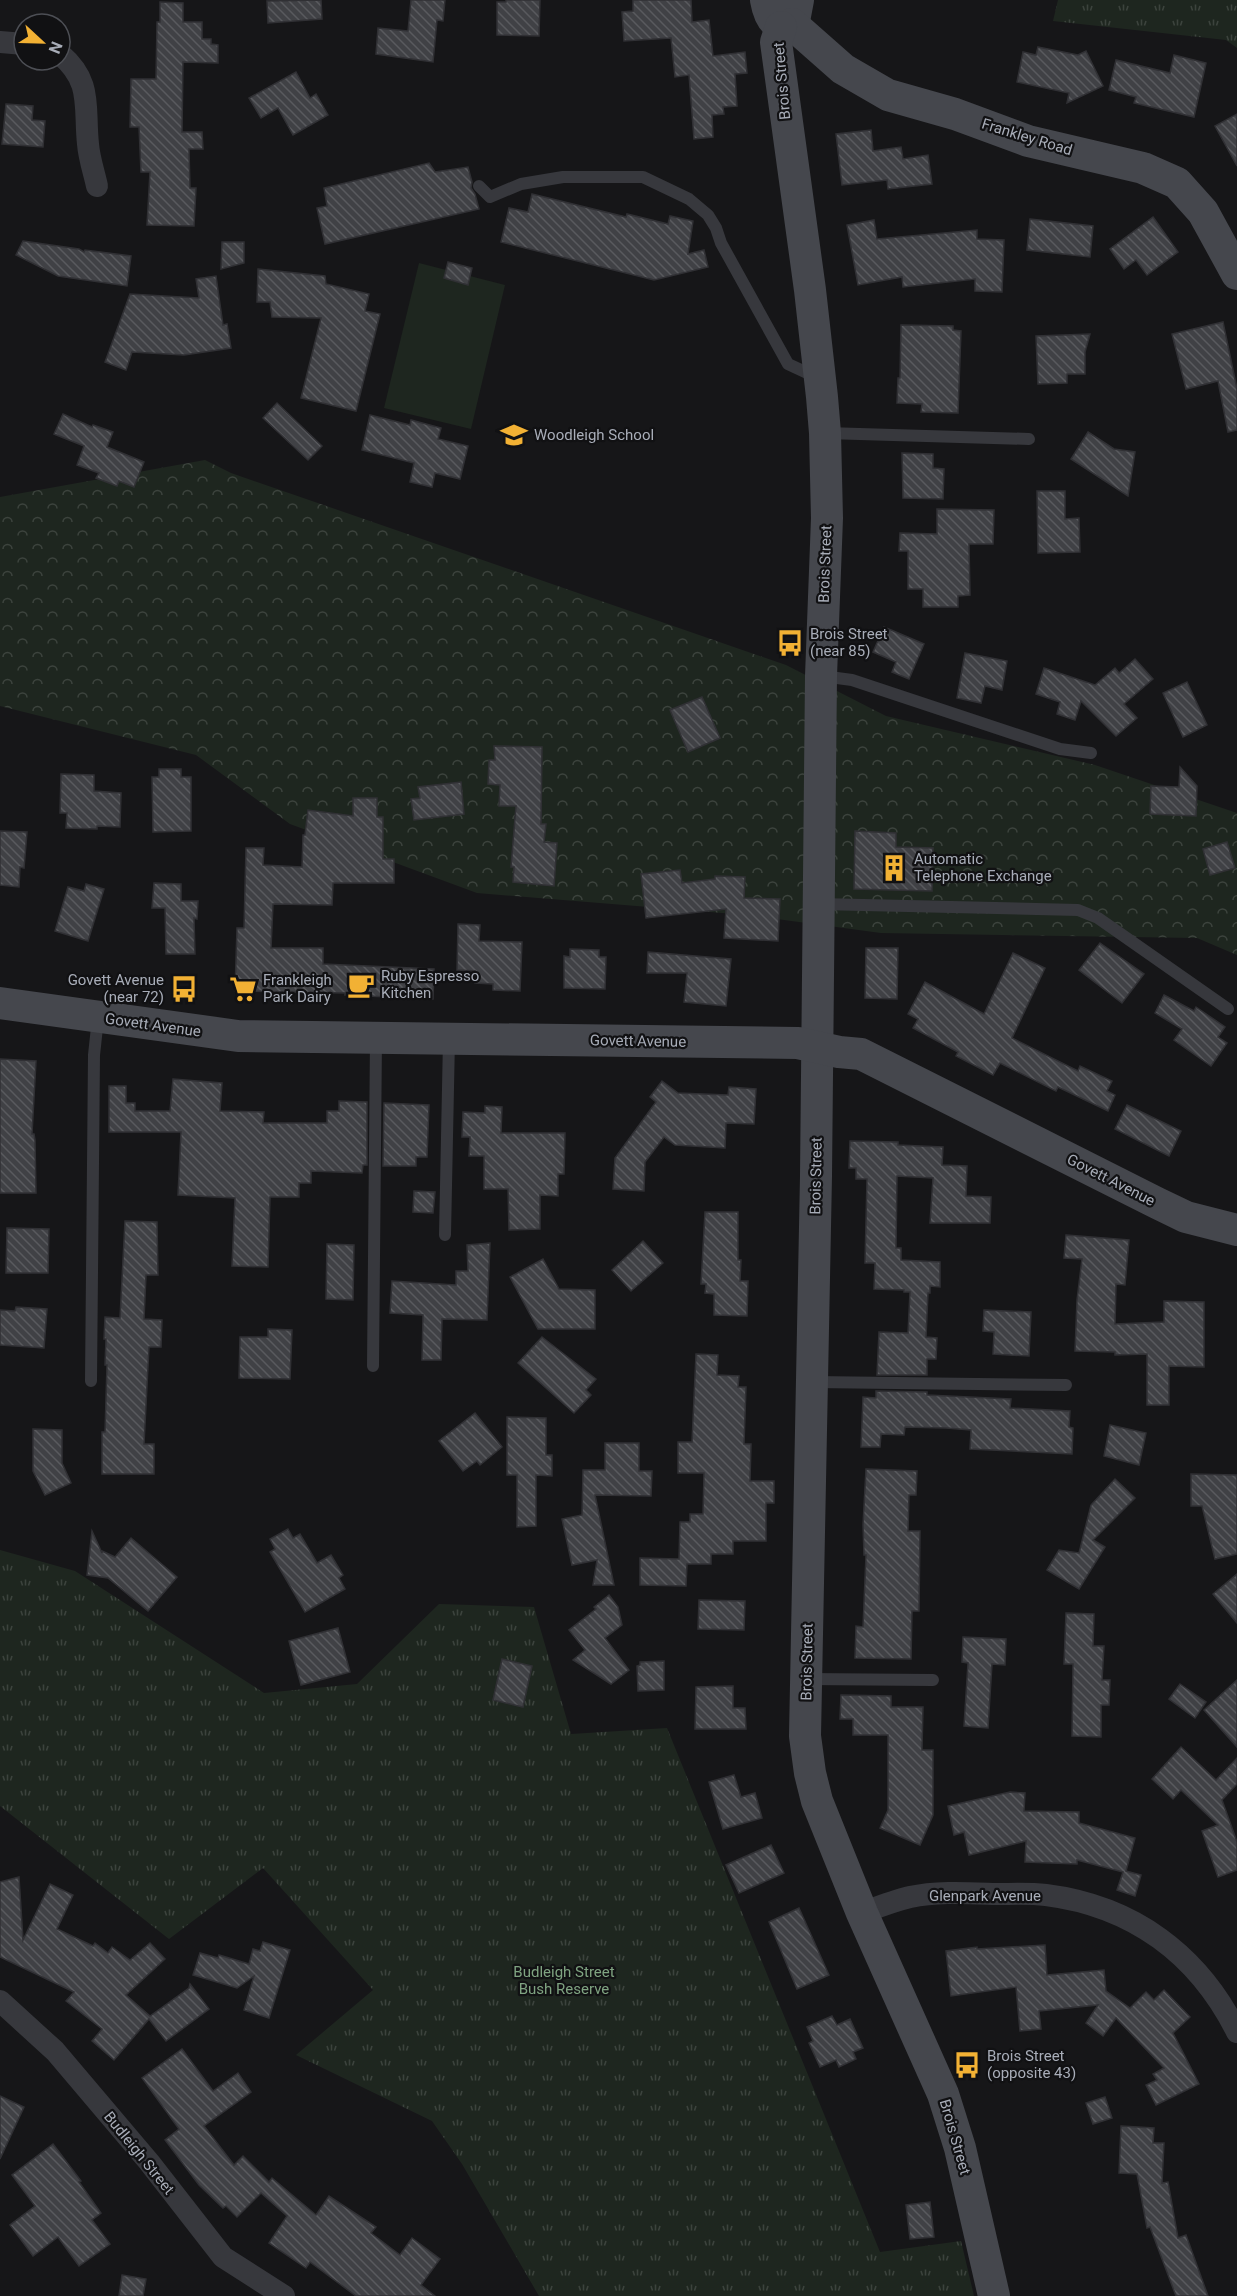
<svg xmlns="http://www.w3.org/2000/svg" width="1237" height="2296" viewBox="0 0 1237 2296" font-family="Roboto,sans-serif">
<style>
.grass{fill:#1e261f}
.forest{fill:url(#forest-crowns)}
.park{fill:url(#park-tufts)}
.building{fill:url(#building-back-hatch);stroke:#303034;stroke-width:1.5}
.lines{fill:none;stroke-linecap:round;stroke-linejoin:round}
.lane{stroke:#37383d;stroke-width:12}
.street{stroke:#37383d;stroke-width:22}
.secondary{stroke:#45474d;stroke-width:32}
.labels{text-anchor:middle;stroke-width:4.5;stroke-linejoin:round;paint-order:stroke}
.street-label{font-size:15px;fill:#a8adb8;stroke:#111113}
.poi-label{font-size:15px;fill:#a8adb8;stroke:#111113;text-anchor:start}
.park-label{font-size:15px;fill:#7fa381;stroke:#111113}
</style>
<defs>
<pattern id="forest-crowns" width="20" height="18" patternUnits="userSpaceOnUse" patternTransform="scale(1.5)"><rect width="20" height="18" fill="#1e261f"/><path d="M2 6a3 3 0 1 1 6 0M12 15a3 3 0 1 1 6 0" fill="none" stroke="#3c433d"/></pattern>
<pattern id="park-tufts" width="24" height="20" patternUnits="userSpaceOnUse" patternTransform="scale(1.5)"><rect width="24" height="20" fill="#1e261f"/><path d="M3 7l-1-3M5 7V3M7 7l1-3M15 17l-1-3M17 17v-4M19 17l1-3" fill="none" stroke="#3c433d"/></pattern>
<pattern id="building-back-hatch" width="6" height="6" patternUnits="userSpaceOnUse" patternTransform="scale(1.5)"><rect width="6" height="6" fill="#404145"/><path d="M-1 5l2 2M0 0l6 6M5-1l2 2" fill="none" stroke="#595a5e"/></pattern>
</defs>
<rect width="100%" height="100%" fill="#161618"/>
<polygon class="grass" points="419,263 505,285 471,429 384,408"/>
<polygon class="forest" points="205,460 231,473 786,665 886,716 1095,765 1237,813 1237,955 1197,938 881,933 747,915 477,893 290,824 196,755 0,706 0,497"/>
<g class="park">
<polygon points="1058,0 1237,0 1237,48 1226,40 1053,21"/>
<polygon points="0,1550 75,1571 264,1693 357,1684 439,1604 534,1607 571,1734 667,1728 880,2252 961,2241 974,2296 539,2296 462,2164 432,2121 296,2055 373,1990 263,1868 169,1939 0,1806"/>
</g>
<g class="building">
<polygon points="321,0 322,19 268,23 267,1"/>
<polygon points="411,0 445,0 443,21 437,20 433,62 376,54 378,28 408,31"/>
<polygon points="506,0 540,0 539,36 497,35 497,2 506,2"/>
<polygon points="633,0 691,0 692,22 709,20 713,56 745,52 747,73 735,74 737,106 723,107 724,114 712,115 713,137 694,139 689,75 675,77 671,38 624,41 622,12 633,11"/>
<polygon points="160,2 183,3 183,22 202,22 202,39 211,39 211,44 218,45 218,63 183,62 182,132 202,132 203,149 189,149 190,188 196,188 194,226 147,225 150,172 141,172 139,127 130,127 131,79 156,79 157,22 160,22"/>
<polygon points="1038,47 1078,55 1086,51 1103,86 1067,103 1069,93 1017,82 1023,52 1036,55"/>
<polygon points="1174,55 1206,63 1194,117 1134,103 1136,97 1109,90 1116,60 1170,73"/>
<polygon points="296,72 310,98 316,94 328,115 293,135 278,108 261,118 249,98"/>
<polygon points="6,104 33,106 32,120 45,121 43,147 2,144"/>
<polygon points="1237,114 1237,166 1215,126"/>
<polygon points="871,130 873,151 901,147 903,159 928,155 932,184 888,189 887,180 842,185 836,134"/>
<polygon points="429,163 435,172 468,167 472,182 471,188 475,194 479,209 325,244 317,208 327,206 324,188"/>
<polygon points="532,194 626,217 627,214 668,224 670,216 693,221 688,254 704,250 708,267 654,280 501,242 509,208 528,212"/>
<polygon points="1153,217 1178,252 1147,275 1136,260 1124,269 1110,249"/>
<polygon points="1030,219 1093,226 1090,257 1027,250"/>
<polygon points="874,220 877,239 977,230 977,239 1004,240 1002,292 975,291 975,279 903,287 902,277 858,285 847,225"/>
<polygon points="23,241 79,249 84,252 85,250 131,256 127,286 58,276 16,255"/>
<polygon points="222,242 244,242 244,263 221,269"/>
<polygon points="448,262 472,268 468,285 444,278"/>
<polygon points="258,269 325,276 326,284 369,294 365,311 380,314 356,411 301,398 321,318 272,317 270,302 257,302"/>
<polygon points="216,276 223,325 227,324 231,348 184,355 132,352 126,370 105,362 130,294 199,298 196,279"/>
<polygon points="1223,322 1237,389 1237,430 1228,432 1218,381 1186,389 1172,334"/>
<polygon points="901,325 953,326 953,330 961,331 958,413 921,412 922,404 897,403 898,378 900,378"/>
<polygon points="1090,334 1085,352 1085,374 1067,374 1067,383 1038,384 1036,336"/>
<polygon points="277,403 322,446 308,460 263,418"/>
<polygon points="63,414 92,427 93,425 113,432 107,447 144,462 134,487 119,481 117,486 96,478 99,473 77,465 84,446 54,434"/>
<polygon points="370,415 410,425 411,420 441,428 438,439 468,446 460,479 435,473 432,487 410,482 414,463 362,450"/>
<polygon points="1088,432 1114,449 1135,452 1128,496 1071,459"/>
<polygon points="902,453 933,454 933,468 944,469 943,499 903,498"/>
<polygon points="1037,491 1065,491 1065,519 1079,518 1080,552 1038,553"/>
<polygon points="937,509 994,510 993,544 969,544 970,595 958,596 958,607 923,607 923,589 908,589 908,551 899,551 900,533 937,534"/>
<polygon points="884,627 924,644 909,679 892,672 896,662 873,652"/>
<polygon points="965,653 1007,661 1002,690 985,686 981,703 957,698"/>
<polygon points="1135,659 1153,679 1124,704 1137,718 1116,736 1081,701 1075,720 1057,714 1060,702 1036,694 1044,668 1095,685 1115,668 1119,673"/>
<polygon points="1187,682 1207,725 1183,737 1163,693"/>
<polygon points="702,697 720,738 688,752 670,710"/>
<polygon points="494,746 542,747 541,824 546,824 544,842 557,843 554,886 513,882 514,867 511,867 516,806 499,806 500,785 488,784 489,760 495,760"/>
<polygon points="1180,767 1197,786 1196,816 1150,814 1151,786 1179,787"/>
<polygon points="159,769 181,769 181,777 191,777 191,831 153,832 152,777 159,777"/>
<polygon points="61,774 94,775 94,791 121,793 120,827 97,826 97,829 66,828 67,813 60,813"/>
<polygon points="461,782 464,814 414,820 411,799 420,798 418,787"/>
<polygon points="353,798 377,798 377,817 383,817 383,859 394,859 394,883 333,883 332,905 273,904 271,948 323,948 323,964 434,969 433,999 345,995 345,993 235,991 237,928 244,928 246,848 264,848 263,865 302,867 303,835 305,835 308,810 353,816"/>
<polygon points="0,831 27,832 24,868 20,867 19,887 0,885"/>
<polygon points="855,831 896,833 896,847 933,848 932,891 854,889"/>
<polygon points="1227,842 1235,868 1210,875 1203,849"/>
<polygon points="680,870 682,883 715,879 715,876 745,877 744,898 780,899 778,941 724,938 726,909 646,918 641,874"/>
<polygon points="154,883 181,884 181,901 198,901 197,919 194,918 195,954 166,954 165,908 152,908"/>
<polygon points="86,884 104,889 88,941 55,931 68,887 84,891"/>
<polygon points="458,924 480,925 479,941 522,942 520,991 493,990 493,984 475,983 475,971 457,970"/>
<polygon points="1100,943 1144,974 1122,1003 1079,970"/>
<polygon points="866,948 898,948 897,999 865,998"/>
<polygon points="570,949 599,950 599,957 606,957 605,989 564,988 564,956 570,957"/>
<polygon points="648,952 731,959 726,1006 684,1002 687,973 647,973"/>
<polygon points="1013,953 1045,968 1012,1038 1078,1071 1080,1066 1112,1081 1107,1091 1115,1095 1108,1111 1058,1087 1056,1091 1000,1063 993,1075 956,1056 958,1052 913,1028 918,1019 908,1014 925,982 984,1014"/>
<polygon points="1164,995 1194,1011 1196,1007 1225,1027 1218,1037 1227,1043 1211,1066 1174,1040 1182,1029 1155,1013"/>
<polygon points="0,1059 36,1061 32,1134 34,1134 35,1140 36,1193 0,1193"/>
<polygon points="173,1079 222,1083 220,1111 264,1112 263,1123 327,1123 327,1111 339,1111 339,1101 367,1102 367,1165 363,1165 362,1173 311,1171 311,1183 299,1183 299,1197 270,1197 268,1267 232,1266 235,1198 178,1195 181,1132 109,1132 109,1086 126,1086 126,1103 135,1103 135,1111 170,1111"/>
<polygon points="662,1081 678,1093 728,1095 729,1087 756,1089 754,1124 726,1123 725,1148 675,1145 664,1137 645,1162 644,1191 613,1189 615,1158 656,1102 650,1097"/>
<polygon points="384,1103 429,1105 427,1157 416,1157 416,1166 383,1166"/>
<polygon points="1127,1105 1181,1131 1169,1156 1115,1129"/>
<polygon points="485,1106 502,1107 501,1133 565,1133 564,1174 558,1174 558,1196 540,1195 540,1229 509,1230 508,1189 484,1189 484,1156 469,1156 470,1137 462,1137 463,1112 485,1113"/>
<polygon points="850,1141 898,1142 898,1145 943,1147 942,1165 967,1166 966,1196 991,1197 990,1223 930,1223 933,1178 897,1176 896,1248 901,1248 901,1260 940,1262 940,1287 930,1286 930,1293 928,1293 926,1337 937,1338 936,1359 927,1359 927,1375 877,1375 879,1332 908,1333 910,1292 904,1292 904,1290 874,1289 875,1263 865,1263 867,1179 856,1179 856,1168 849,1168"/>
<polygon points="414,1191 435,1192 433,1213 413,1212"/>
<polygon points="705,1212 738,1212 738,1260 741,1260 740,1281 748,1281 747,1316 714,1315 714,1294 705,1293 706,1284 701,1284"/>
<polygon points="125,1221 157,1222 158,1275 146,1275 144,1319 162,1320 161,1347 149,1347 144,1444 154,1444 154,1474 102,1474 102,1432 105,1432 107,1365 105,1365 106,1339 104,1339 105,1317 120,1318"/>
<polygon points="7,1228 49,1229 48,1273 6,1273"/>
<polygon points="1066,1235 1129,1240 1125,1285 1116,1284 1115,1324 1164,1322 1164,1301 1204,1302 1204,1367 1169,1366 1169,1405 1147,1405 1147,1354 1115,1355 1115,1352 1075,1351 1077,1300 1082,1259 1064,1258"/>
<polygon points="643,1241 663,1263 631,1291 612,1270"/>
<polygon points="490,1243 487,1320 442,1319 441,1360 422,1360 423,1315 390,1313 392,1281 456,1285 456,1271 468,1271 467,1245"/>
<polygon points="327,1244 354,1245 353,1300 326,1299"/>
<polygon points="543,1259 559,1289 595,1290 595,1329 538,1329 510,1277"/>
<polygon points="16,1307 47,1309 44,1348 0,1345 0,1310 15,1311"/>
<polygon points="984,1310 1031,1312 1029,1356 993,1354 994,1332 983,1331"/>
<polygon points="268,1329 292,1330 290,1379 239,1378 240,1337 268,1337"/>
<polygon points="542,1337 596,1379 586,1390 591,1395 574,1413 518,1363"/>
<polygon points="696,1354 718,1355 717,1375 739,1376 738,1387 746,1387 744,1444 751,1444 750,1481 774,1481 774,1503 766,1503 766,1541 733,1541 733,1554 711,1554 711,1564 687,1564 686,1586 640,1585 640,1558 679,1559 680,1522 690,1522 690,1514 703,1514 704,1473 678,1473 678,1442 692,1442"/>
<polygon points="876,1391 927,1392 927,1395 1011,1399 1010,1408 1070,1411 1069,1427 1073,1428 1072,1454 970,1449 971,1430 946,1428 905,1427 904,1435 881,1434 880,1447 861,1447 863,1397 876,1398"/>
<polygon points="475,1413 502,1447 480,1465 477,1461 463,1471 439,1441"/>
<polygon points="507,1417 546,1418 546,1455 552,1455 552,1476 536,1475 536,1526 517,1527 517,1475 507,1475"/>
<polygon points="1110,1425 1146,1433 1139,1465 1104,1456"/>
<polygon points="33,1429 62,1430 62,1463 71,1483 45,1495 33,1471"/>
<polygon points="605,1443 639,1443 639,1471 652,1471 651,1496 595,1495 614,1585 593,1585 597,1560 572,1565 562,1519 582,1515 583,1470 605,1470"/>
<polygon points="866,1469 917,1471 916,1495 909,1495 908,1531 920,1531 919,1611 912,1611 911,1659 855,1658 856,1626 863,1627 866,1555 864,1555 863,1525"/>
<polygon points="1191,1474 1237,1475 1237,1554 1215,1559 1202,1506 1191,1506"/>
<polygon points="1115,1479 1135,1498 1093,1540 1105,1547 1079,1589 1047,1570 1059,1550 1079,1553 1091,1505"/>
<polygon points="288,1529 293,1538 300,1534 317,1563 331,1555 343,1575 339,1578 345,1589 305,1612 270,1552 275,1549 270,1539"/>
<polygon points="92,1531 102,1553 102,1551 115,1557 131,1538 177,1577 148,1611 108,1578 87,1575"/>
<polygon points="1237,1574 1237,1623 1213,1594"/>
<polygon points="609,1595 618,1607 622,1625 605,1638 629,1670 611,1684 573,1660 585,1650 569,1630 596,1609 594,1607"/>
<polygon points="699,1600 745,1601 744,1630 698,1629"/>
<polygon points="1066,1613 1094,1614 1093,1646 1104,1646 1102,1680 1110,1680 1109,1705 1101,1705 1101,1737 1072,1736 1073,1664 1064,1664"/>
<polygon points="338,1628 350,1672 301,1685 289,1641"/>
<polygon points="963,1637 1006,1639 1005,1665 992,1664 988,1728 964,1726 968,1663 962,1662"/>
<polygon points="502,1659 532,1666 523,1707 493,1700"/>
<polygon points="664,1661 664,1690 638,1691 637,1666 640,1665 640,1662"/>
<polygon points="1237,1680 1237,1747 1204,1710"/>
<polygon points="1180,1684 1206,1702 1195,1718 1169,1699"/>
<polygon points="733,1686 733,1708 745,1708 746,1729 695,1729 696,1687"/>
<polygon points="841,1695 891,1696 891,1707 923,1707 922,1750 933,1750 933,1815 920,1845 880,1828 888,1810 888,1735 853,1735 853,1719 840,1719"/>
<polygon points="1181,1747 1216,1780 1237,1758 1237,1784 1222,1800 1237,1842 1237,1870 1218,1877 1202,1831 1218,1825 1181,1790 1173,1799 1152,1779"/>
<polygon points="734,1775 741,1797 755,1793 762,1818 723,1829 709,1782"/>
<polygon points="1010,1792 1025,1793 1024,1811 1079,1812 1079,1823 1135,1838 1126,1871 1141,1875 1135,1896 1117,1890 1123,1872 1077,1860 1077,1864 1025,1862 1026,1841 969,1855 964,1832 954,1835 948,1806"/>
<polygon points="771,1845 784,1873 739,1893 726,1865"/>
<polygon points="19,1877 23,1940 50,1884 73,1895 57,1929 93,1946 95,1943 108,1953 112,1947 130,1960 150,1943 165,1959 126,1995 150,2016 189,1988 190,1984 209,2009 166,2041 149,2019 114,2060 92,2041 102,2029 66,2001 74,1992 0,1957 0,1882"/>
<polygon points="799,1908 829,1975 797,1989 769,1922"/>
<polygon points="263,1942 290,1950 269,2018 244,2010 254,1976 237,1988 193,1975 200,1953 218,1958 219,1955 249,1964 253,1949 260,1951"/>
<polygon points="1045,1945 1047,1975 1104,1970 1106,1991 1130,2008 1146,1992 1154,2000 1164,1990 1190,2017 1173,2033 1199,2084 1156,2105 1146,2085 1157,2080 1153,2074 1164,2068 1116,2018 1103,2036 1086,2023 1098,2005 1039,2011 1041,2029 1020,2031 1016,1987 951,1996 946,1951 977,1947 977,1949"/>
<polygon points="832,2016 837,2025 850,2019 863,2048 853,2052 856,2059 839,2067 836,2060 820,2067 809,2043 813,2041 807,2027"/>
<polygon points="182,2049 213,2091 238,2073 251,2092 204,2126 234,2165 243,2156 269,2182 272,2178 316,2215 329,2196 376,2227 371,2233 400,2255 412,2238 440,2259 421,2285 435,2296 356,2296 310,2262 306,2268 269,2243 287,2216 261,2193 237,2217 226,2206 223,2208 199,2185 165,2140 179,2129 142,2078"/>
<polygon points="0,2096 24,2107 0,2159"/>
<polygon points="1105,2097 1112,2118 1093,2124 1086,2103"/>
<polygon points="1121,2126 1154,2128 1153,2143 1164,2143 1162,2183 1168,2182 1178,2238 1186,2235 1208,2296 1176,2296 1150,2227 1147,2228 1137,2174 1119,2173"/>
<polygon points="53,2144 81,2181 79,2182 101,2213 92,2220 110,2244 79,2266 58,2237 33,2256 10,2225 35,2206 12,2175"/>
<polygon points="930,2202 934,2237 910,2239 906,2205"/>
<polygon points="122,2275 146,2279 143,2296 119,2296"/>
</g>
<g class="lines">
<g class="lane">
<polyline points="479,186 490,197 521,184 563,177 643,177 689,199 708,215 716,228 721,243 788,364 818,378"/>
<polyline points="826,433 1029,439"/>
<polyline points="822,676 852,680 1060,749 1091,753"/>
<polyline points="819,904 1078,910 1098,918 1228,1009"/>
<polyline points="445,1235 449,1039"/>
<polyline points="373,1366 376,1038"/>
<polyline points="91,1381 94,1055 98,1018"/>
<polyline points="813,1382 1066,1385"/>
<polyline points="806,1679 933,1680"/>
</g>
<g class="street">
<polyline points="0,42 24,44"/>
<path d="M60,54c33,28 24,52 28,90 1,14 6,28 9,42"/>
<path d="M862,1913c16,-6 31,-12 48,-16 27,-6 58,-4 86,-3 16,0 33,-1 50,1 87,11 152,59 191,137"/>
<polyline points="0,2001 55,2051 149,2162 223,2257 284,2296"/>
</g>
<g class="secondary">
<path d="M766,0c2,12 6,24 19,27l9,-6 4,-21"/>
<polyline points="792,24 843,69 888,95 955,114 1028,141 1143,168 1177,183 1203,212 1237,274"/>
<polyline points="781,27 776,42 810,290 822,397 825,433 827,518 821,676 816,1176 805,1736 810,1773 817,1801 862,1913 943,2094 960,2148 994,2296"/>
<polyline points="0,1003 238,1036 798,1043 839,1052 861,1054 1157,1203 1186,1217 1237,1230"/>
</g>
</g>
<defs>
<symbol id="school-bare" viewBox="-9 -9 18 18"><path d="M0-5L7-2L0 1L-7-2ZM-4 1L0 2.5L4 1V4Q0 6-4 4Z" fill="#f2b134" stroke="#111113" stroke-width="2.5" paint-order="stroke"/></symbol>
<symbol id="bus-bare" viewBox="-9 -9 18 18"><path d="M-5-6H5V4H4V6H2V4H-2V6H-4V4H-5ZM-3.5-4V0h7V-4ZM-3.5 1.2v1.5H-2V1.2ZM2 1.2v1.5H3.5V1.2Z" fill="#f2b134" stroke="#111113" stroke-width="2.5" paint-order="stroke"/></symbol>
<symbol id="building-bare" viewBox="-9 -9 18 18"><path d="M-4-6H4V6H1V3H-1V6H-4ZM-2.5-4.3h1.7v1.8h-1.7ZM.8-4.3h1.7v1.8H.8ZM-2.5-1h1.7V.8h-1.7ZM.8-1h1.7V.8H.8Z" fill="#f2b134" stroke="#111113" stroke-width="2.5" paint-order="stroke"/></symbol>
<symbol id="cafe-bare" viewBox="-9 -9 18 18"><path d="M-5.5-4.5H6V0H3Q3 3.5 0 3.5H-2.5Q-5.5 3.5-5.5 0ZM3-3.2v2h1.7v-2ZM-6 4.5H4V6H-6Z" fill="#f2b134" stroke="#111113" stroke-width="2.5" paint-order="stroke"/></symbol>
<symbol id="supermarket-bare" viewBox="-9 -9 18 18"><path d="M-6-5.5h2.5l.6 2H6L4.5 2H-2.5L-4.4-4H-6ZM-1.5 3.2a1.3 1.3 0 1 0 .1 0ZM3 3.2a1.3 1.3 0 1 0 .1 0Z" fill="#f2b134" stroke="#111113" stroke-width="2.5" paint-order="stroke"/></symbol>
</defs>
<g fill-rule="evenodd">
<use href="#school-bare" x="495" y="416" width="38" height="38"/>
<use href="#bus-bare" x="771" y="624" width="38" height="38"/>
<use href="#building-bare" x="875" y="849" width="38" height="38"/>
<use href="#cafe-bare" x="342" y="966" width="38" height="38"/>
<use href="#bus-bare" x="165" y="970" width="38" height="38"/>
<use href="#supermarket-bare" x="224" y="970" width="38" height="38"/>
<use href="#bus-bare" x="948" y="2046" width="38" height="38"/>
</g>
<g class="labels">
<g class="street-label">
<text transform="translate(782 81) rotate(-95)" y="5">Brois Street</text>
<text transform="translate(1027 137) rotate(17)" y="5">Frankley Road</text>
<text transform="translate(825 564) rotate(-88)" y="5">Brois Street</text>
<text transform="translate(153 1025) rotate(8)" y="5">Govett Avenue</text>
<text transform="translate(638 1041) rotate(1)" y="5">Govett Avenue</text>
<text transform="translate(816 1176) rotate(-89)" y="5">Brois Street</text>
<text transform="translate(1111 1180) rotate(27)" y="5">Govett Avenue</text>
<text transform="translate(807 1662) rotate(-89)" y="5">Brois Street</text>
<text x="985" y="1901">Glenpark Avenue</text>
<text transform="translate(955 2137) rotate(74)" y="5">Brois Street</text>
<text transform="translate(139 2153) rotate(51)" y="5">Budleigh Street</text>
</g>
<g class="poi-label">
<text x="534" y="440">Woodleigh School</text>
<text x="810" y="639">Brois Street<tspan x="810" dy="17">(near 85)</tspan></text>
<text x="914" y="864">Automatic<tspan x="914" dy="17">Telephone Exchange</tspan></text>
<text x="381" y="981">Ruby Espresso<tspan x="381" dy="17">Kitchen</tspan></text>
<text x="164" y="985" text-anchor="end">Govett Avenue<tspan x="164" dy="17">(near 72)</tspan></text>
<text x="263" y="985">Frankleigh<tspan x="263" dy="17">Park Dairy</tspan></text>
<text x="987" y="2061">Brois Street<tspan x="987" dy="17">(opposite 43)</tspan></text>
</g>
<g class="park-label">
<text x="564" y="1977">Budleigh Street<tspan x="564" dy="17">Bush Reserve</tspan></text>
</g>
</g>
<g transform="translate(42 42) rotate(112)"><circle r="28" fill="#111113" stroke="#4d4f55" stroke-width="1.5"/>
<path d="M0-4.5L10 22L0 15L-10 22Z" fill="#f2b134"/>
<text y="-9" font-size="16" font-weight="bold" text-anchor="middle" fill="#a8adb8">N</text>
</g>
</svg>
